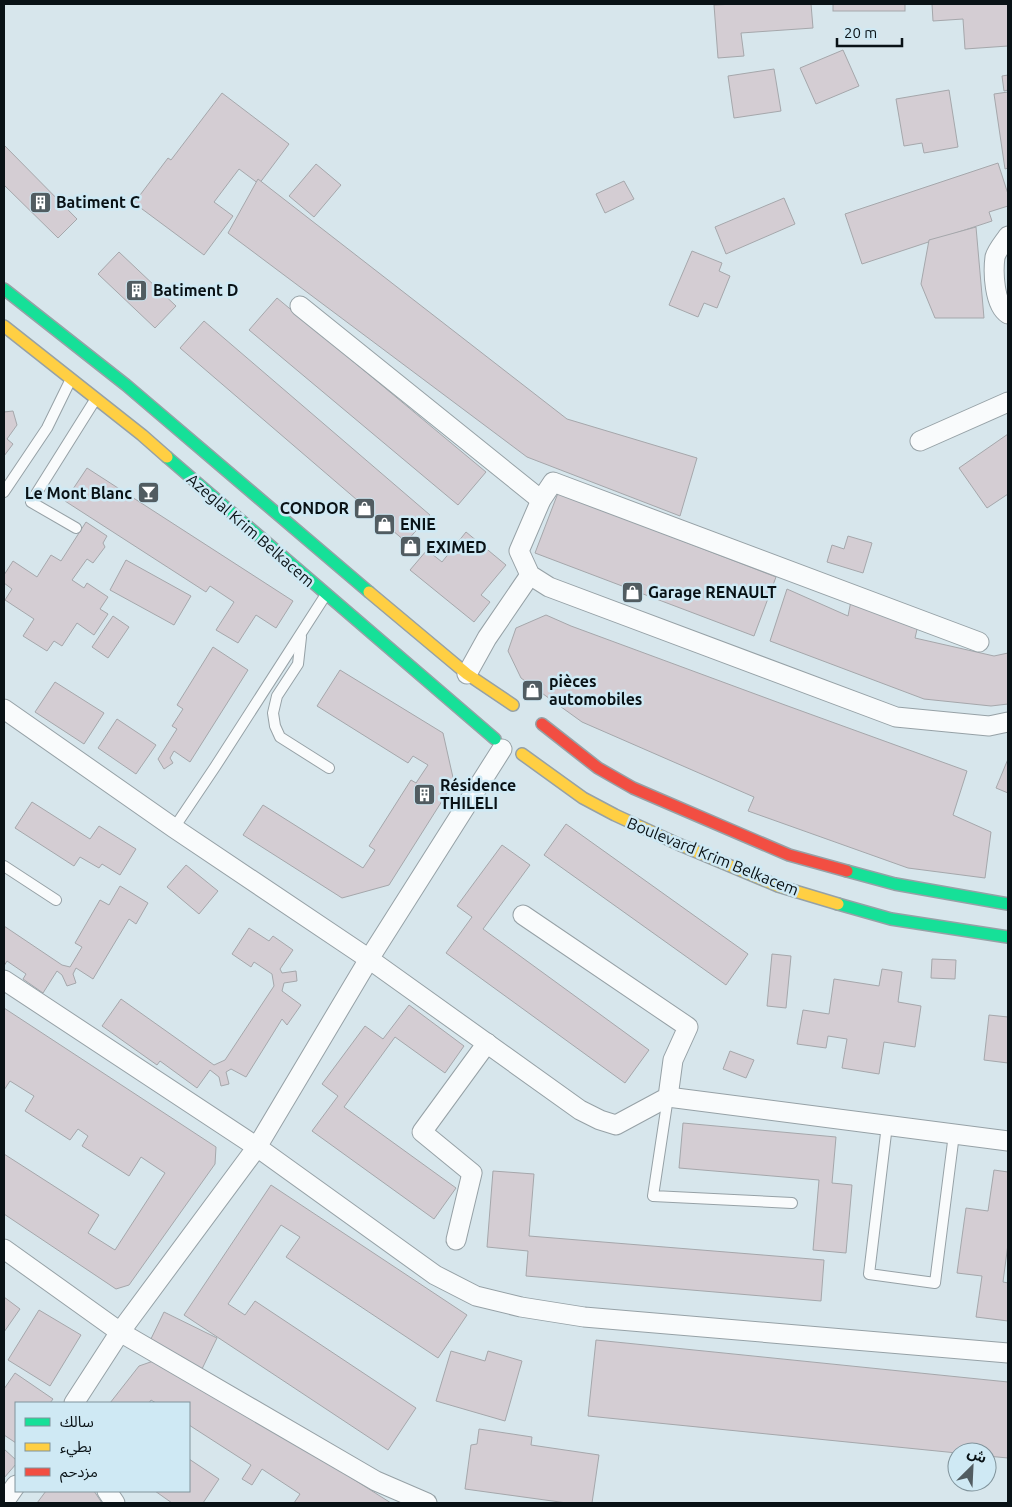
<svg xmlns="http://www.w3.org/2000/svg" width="1012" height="1507" viewBox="0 0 1012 1507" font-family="Ubuntu,'Noto Sans Arabic',sans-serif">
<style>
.building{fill:#d4cdd3;stroke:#a5a7ab}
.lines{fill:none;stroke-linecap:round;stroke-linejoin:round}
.lane-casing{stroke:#96a1a6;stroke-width:12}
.street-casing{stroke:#96a1a6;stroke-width:21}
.fast-casing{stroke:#96a1a6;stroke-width:14}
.slow-casing{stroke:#96a1a6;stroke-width:14}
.jam-casing{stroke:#96a1a6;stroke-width:14}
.lane{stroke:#f9fbfc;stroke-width:10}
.street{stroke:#f9fbfc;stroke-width:19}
.fast{stroke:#16e098;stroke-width:11}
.slow{stroke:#ffcf43;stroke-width:11}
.jam{stroke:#f24e42;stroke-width:11}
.labels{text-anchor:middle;stroke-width:5;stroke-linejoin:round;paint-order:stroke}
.poi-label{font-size:16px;font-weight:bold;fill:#091216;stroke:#cfe9f4;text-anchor:start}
.street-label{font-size:16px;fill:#091216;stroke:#cfe9f4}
</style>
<rect width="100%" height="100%" fill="#d7e6ec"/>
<g class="building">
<polygon points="736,4 811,4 813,28 741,33 744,56 718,58 714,5"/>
<rect x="833" y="4" width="72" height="7"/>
<polygon points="932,4 1008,4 1008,46 965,49 963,19 933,21"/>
<polygon points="843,50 859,86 816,104 800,68"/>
<polygon points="774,69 781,111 734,118 728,76"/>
<polygon points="1008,75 1008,90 1004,91 1002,76"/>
<polygon points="949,90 958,147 924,153 922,143 904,146 896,99"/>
<polygon points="1008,92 1008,168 1005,169 994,94"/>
<polygon points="222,93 289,144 259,184 239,169 214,202 233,216 204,255 134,203 168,158 171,160"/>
<polygon points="4,145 77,219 58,238 4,185"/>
<polygon points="998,163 1008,194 1008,206 989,212 992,221 862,264 845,214"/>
<polygon points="316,164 341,185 314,217 289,196"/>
<polygon points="258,179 567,419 697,458 680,516 527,457 228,233"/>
<polygon points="624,181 634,199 605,213 596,194"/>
<polygon points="784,198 795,224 726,254 715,227"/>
<polygon points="976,227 984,318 935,318 921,284 929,240"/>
<polygon points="692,251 722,263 719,271 730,276 717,308 704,303 698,317 669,305"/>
<polygon points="119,252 176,306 155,328 98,274"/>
<polygon points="277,298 486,472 458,505 249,330"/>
<polygon points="204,321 430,515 406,542 180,348"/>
<polygon points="13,411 17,425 7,439 13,444 4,456 4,412"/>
<polygon points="1008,434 1008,494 987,508 959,468"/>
<polygon points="87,468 293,601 276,628 256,615 238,643 216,630 234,602 210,586 206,592 65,501"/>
<polygon points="558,493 776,577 754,636 535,553"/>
<polygon points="86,522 107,536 103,543 105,547 93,563 87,559 72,580 84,588 87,583 108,597 100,609 108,614 94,635 77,623 62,646 54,641 47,651 23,636 34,619 5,600 12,589 4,583 4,575 13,561 37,577 51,555 61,561"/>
<polygon points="466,532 506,565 481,595 490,602 474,622 410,570 427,550 442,562"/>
<polygon points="848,536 872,543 863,573 827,562 832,545 844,549"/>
<polygon points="126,560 191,596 174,625 110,590"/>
<polygon points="787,589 848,616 851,601 918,625 915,638 994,656 1008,653 1008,704 991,706 924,699 770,641"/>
<polygon points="546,615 571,626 785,705 967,771 953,815 991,832 985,878 908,868 748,811 754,797 582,722 521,678 508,651 516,628"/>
<polygon points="113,616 129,627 108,658 92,647"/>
<polygon points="213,647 248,670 190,762 174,751 170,758 173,763 164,769 158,759 177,729 172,726 183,709 177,705"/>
<polygon points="340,670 443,733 454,782 389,885 342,898 243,835 263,805 363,868 375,850 369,846 411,780 416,783 428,765 413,756 408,763 317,706"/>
<polygon points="55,682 104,713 84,744 35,712"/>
<polygon points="117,719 156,745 136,774 98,748"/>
<polygon points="1008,759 1008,793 996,788"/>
<polygon points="32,802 90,839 99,826 136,849 120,875 102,864 99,868 80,857 74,866 15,828"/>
<polygon points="566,824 748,954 726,985 544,855"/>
<polygon points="502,845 530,865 483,929 649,1050 625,1083 446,953 472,917 457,906"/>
<polygon points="186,865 218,891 199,914 167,887"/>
<polygon points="120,886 148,903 136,924 129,919 93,979 76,968 73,974 76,983 67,986 62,975 57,971 43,993 23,979 26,974 7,961 4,966 4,926 62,965 70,967 82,947 75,943 100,900 109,905"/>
<polygon points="249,928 269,941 273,936 293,950 280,969 282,973 296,971 297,981 284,983 282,991 301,1005 287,1025 282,1019 246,1077 231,1069 226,1072 229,1084 221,1086 219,1077 210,1070 197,1088 160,1061 157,1065 102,1026 121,999 214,1065 225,1060 274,986 272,974 254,962 251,967 232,954"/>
<polygon points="772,954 791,956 786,1008 767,1006"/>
<polygon points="932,959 956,960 955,979 931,978"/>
<polygon points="882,969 902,972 898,1002 921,1006 915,1047 884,1042 879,1074 842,1068 847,1039 828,1036 826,1048 797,1044 803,1010 829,1014 834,979 879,986"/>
<polygon points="409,1005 464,1046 445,1073 395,1037 344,1107 456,1188 434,1219 312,1131 338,1096 322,1084 365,1026 383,1039"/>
<polygon points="4,1008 216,1147 215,1164 129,1285 116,1289 4,1214 4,1154 99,1215 88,1233 115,1250 165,1173 141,1157 129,1176 82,1146 88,1136 78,1129 70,1140 25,1111 34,1096 10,1081 4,1090"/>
<polygon points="989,1015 1008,1017 1008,1063 984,1060"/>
<polygon points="730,1051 754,1060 746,1078 723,1069"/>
<polygon points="683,1123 836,1137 832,1183 852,1185 846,1253 813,1250 819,1180 679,1168"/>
<polygon points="994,1170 1008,1172 1008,1244 1003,1282 1008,1283 1008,1321 976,1317 982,1276 957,1273 966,1208 988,1211"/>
<polygon points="493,1171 534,1174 529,1236 824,1260 821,1301 526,1276 528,1251 487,1247"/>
<polygon points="271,1185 467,1315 438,1358 286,1257 300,1237 281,1225 228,1304 245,1315 255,1301 416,1408 388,1450 184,1315"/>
<polygon points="4,1297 20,1309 4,1332"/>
<polygon points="39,1310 81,1335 50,1386 8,1360"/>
<polygon points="164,1312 217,1338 201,1371 148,1345"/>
<polygon points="596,1340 1008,1382 1008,1458 987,1456 987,1452 957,1453 588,1416"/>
<polygon points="451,1351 485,1361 488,1351 522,1361 505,1421 436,1401"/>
<polygon points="162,1358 391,1503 294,1503 300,1494 262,1469 252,1485 242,1479 251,1465 189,1425 189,1403 156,1403 151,1400 149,1403 110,1403 139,1366"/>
<polygon points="15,1373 53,1399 50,1403 16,1403 16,1443 4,1435 4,1389"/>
<polygon points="479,1429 532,1437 531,1445 599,1455 592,1503 567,1503 465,1489 471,1445 477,1444"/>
<polygon points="4,1449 16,1460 16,1464 4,1478"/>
<polygon points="189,1459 219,1479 203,1503 172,1503 155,1491 189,1491"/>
<polygon points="46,1491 94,1491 102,1503 37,1503"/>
</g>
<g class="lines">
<defs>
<g id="lane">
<polyline points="4,492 47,428 70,381"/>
<polyline points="76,528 31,502 95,400"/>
<polyline points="301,637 298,664 277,696 273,713 275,726 280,737 329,768"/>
<polyline points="174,828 215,767 325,596"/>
<polyline points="4,866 56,900"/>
<polyline points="668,1097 653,1196 792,1203"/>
<polyline points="887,1125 869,1274 935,1283 954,1134"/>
</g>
<g id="street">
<path d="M1008,236c-4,6 -11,14 -13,21 -2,15 -1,48 13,57"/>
<polyline points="300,306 541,500"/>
<polyline points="920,441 1008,402"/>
<polyline points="979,642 553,482 541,500 519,551 530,575 549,587 896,717 989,726 1008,722"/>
<polyline points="467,674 487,638 530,575"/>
<polyline points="4,709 174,828 369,959 580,1110 600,1120 616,1125 668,1097 673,1060 688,1027 523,915"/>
<polyline points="4,980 257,1147 435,1275 476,1296 521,1307 584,1317 1008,1353"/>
<polyline points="668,1097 1008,1141"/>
<polyline points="456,1240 472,1173 422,1132 487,1043"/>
<polyline points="4,1249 120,1332 376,1481 427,1503"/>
<polyline points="74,1403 120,1332 257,1147 369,959 502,749"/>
<polyline points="107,1491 115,1503"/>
<polyline points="4,1502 16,1485"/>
</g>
<g id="fast">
<polyline points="4,289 126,385 369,592"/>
<polyline points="167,457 495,739"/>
<polyline points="847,871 895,884 1008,904"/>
<polyline points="838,904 891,919 1008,937"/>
</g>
<g id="slow">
<polyline points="4,326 142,435 167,457"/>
<polyline points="369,592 467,674 513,705"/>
<polyline points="522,754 583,798 615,815 678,844 778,886 838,904"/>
</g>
<polyline id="jam" points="542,724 598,768 633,788 789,855 847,871"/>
</defs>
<use href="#lane" class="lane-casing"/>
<use href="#street" class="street-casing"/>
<use href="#fast" class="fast-casing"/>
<use href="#slow" class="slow-casing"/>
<use href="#jam" class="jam-casing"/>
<use href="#lane" class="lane"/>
<use href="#street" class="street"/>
<use href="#fast" class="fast"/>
<use href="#slow" class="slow"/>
<use href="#jam" class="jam"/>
</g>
<defs>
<symbol id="building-square" viewBox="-11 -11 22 22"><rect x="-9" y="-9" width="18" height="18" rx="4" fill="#515c61" stroke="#cfe9f4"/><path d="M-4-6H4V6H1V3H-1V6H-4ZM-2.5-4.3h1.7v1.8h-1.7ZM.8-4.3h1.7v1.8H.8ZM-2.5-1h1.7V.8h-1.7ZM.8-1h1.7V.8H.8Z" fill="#fff"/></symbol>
<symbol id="bar-square" viewBox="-11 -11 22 22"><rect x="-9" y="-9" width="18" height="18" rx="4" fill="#515c61" stroke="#cfe9f4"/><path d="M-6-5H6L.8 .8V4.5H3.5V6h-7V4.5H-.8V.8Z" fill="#fff"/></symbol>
<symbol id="shop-square" viewBox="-11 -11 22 22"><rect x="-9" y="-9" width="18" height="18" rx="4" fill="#515c61" stroke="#cfe9f4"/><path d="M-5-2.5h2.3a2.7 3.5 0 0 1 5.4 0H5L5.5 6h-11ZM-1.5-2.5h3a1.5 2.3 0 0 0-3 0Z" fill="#fff"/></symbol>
</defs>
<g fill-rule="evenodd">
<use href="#building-square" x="28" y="190" width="25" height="25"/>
<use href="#building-square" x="124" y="278" width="25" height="25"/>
<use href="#bar-square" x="136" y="480" width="25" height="25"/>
<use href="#shop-square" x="352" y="496" width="25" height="25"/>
<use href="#shop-square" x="372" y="512" width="25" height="25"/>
<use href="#shop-square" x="398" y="534" width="25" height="25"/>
<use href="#shop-square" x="620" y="580" width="25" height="25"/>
<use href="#shop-square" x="520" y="678" width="25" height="25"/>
<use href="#building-square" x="412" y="782" width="25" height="25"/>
</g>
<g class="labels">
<g class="poi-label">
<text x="56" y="208">Batiment C</text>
<text x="153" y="296">Batiment D</text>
<text x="132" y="499" text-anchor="end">Le Mont Blanc</text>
<text x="349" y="514" text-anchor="end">CONDOR</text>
<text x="400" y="530">ENIE</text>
<text x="426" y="553">EXIMED</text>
<text x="648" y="598">Garage RENAULT</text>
<text x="549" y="687">pièces<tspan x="549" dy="18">automobiles</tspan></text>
<text x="440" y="791">Résidence<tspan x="440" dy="18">THILELI</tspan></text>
</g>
<g class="street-label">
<text transform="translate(251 530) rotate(41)" y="6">Azeglal Krim Belkacem</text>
<text transform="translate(713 856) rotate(22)" y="6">Boulevard Krim Belkacem</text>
</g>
</g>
<rect width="1012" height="1507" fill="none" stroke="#091216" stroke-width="10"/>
<rect x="15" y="1402" width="175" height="90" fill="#cfe9f4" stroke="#80939b"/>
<rect x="25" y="1418" width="25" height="8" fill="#16e098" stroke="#80939b"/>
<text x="60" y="1427" font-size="15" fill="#091216">سالك</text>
<rect x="25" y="1443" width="25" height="8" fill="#ffcf43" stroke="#80939b"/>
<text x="60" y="1452" font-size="15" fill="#091216">بطيء</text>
<rect x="25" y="1468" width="25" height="8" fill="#f24e42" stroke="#80939b"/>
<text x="60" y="1477" font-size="15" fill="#091216">مزدحم</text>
<g transform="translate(972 1467) rotate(24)"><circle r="24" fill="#cfe9f4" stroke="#80939b"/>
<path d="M0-4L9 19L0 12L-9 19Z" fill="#515c61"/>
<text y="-8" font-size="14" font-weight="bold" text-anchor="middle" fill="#091216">ش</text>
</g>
<path d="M837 38v8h65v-8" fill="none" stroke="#091216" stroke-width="2.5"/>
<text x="844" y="38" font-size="15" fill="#091216" stroke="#cfe9f4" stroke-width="4" paint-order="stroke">20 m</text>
</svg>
